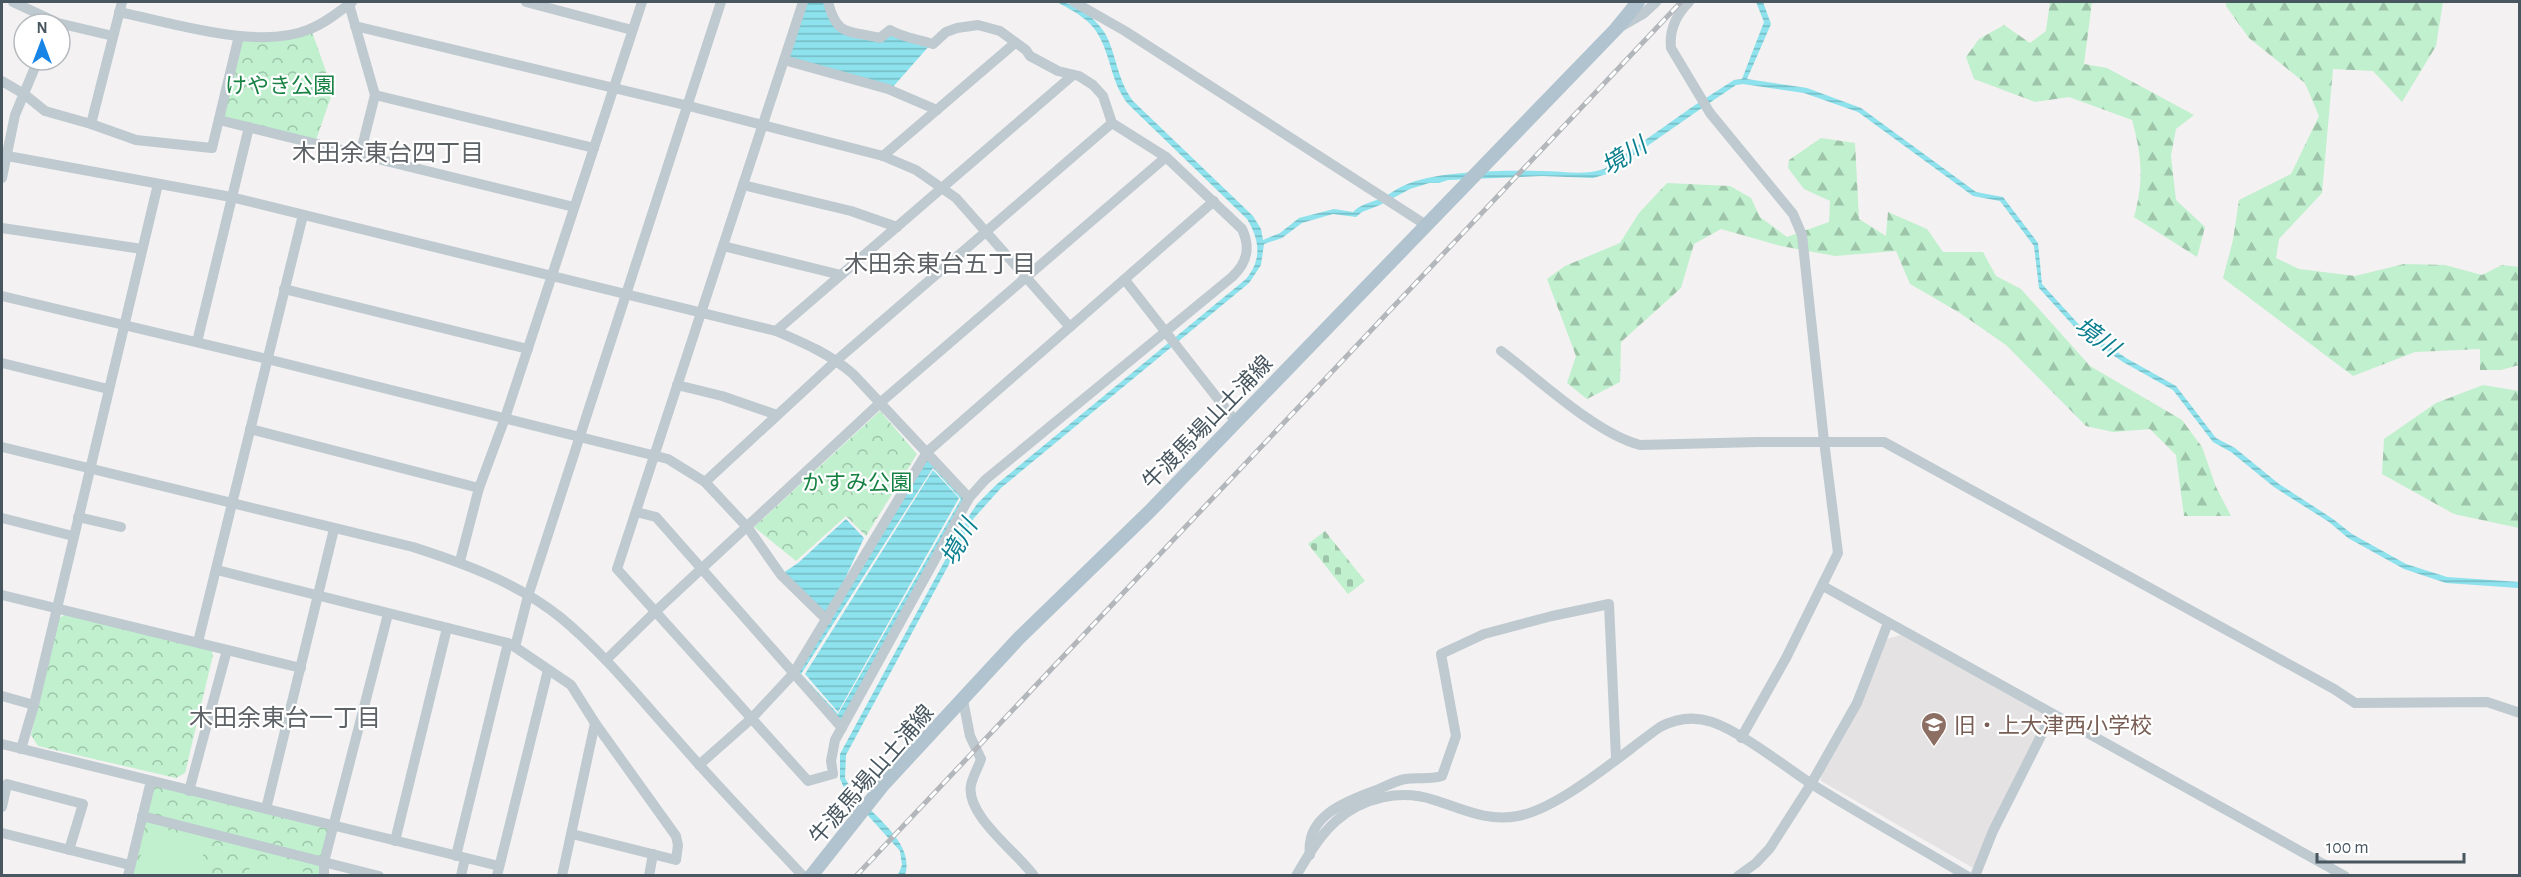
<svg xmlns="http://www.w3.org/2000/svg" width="2521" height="877" viewBox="0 0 2521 877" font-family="'Alegreya Sans','Noto Sans JP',sans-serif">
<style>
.education{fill:#e4e2e3}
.forest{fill:url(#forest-firs)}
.cemetery{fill:url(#cemetery-stones)}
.park{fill:url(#park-crowns)}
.pitch{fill:#c0f0ce}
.water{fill:url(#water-rules);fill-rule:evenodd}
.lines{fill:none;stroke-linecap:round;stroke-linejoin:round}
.minor{stroke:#bec9d0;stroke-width:10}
.major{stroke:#b0c3cf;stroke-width:14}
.rail-casing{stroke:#b3b7bb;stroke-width:5}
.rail{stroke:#fff;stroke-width:3;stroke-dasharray:9;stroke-linecap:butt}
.labels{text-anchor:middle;stroke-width:4.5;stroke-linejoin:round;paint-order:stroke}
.park-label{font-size:22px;fill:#178243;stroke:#fff}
.street-label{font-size:22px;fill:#48565f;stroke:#fff}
.education-label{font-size:22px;fill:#785e54;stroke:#fff;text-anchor:start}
.neighbourhood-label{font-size:24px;fill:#5d6266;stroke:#fff}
.water-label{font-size:24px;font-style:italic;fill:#0c7f8f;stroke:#fff}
</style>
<defs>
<pattern id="forest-firs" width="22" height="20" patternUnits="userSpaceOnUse" patternTransform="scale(1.5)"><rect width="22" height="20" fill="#c0f0ce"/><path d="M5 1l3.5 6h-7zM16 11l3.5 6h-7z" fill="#9ec5aa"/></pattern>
<pattern id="cemetery-stones" width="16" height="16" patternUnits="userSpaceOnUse" patternTransform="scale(1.5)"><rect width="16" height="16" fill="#c0f0ce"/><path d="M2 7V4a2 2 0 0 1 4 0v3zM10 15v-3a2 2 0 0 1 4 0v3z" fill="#9ec5aa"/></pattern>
<pattern id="park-crowns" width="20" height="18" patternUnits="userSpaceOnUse" patternTransform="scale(1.5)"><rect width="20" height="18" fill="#c0f0ce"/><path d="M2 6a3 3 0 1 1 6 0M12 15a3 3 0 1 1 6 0" fill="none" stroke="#9ec5aa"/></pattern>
<pattern id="water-rules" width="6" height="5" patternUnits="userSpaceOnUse" patternTransform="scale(1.5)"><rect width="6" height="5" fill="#8de2ed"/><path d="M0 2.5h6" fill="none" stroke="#75bac3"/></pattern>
</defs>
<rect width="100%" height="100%" fill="#f3f1f1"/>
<polygon class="education" points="1901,635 2045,714 2046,719 1975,869 1821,781 1821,777 1883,640"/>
<g class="forest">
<path d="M2050,2h42l-8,62 23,4 87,47 -18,14 -5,27 5,44 29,27 -8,30 -63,-40c10,-36 8,-61 -2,-97l-63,-23 -34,5 -61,-23 -8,-22 13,-18 25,-14 26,18 16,-12z"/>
<polygon points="2226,2 2443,2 2436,46 2402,102 2373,71 2333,69 2322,193 2279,239 2276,258 2299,269 2355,276 2404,264 2445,265 2482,275 2502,265 2519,267 2519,365 2501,370 2480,370 2480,349 2415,352 2353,376 2223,278 2233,240 2239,200 2291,174 2319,116 2305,83 2249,38 2226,6"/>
<polygon points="1821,138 1855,143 1859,219 1886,236 1888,212 1927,229 1943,252 1983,252 1996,276 2021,289 2090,366 2182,420 2202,447 2216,487 2231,516 2184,516 2176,455 2150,429 2113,432 2086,426 2006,345 1960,313 1910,284 1896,251 1835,256 1781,246 1721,229 1694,244 1681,288 1621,342 1620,382 1587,399 1567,383 1576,356 1547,279 1565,266 1620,243 1639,213 1667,183 1730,186 1751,198 1760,217 1787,237 1829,222 1830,201 1804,189 1788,168 1789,160"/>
<polygon points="2483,385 2519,391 2519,528 2454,514 2382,474 2384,439 2436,403"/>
</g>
<polygon class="cemetery" points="1325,531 1365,581 1348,594 1308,544"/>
<g class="park">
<polygon points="311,29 333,91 315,143 219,120 239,36"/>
<polygon points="880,411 917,454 866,536 846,516 796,561 754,527"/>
<polygon points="66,614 211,650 213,655 185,773 176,778 38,746 31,735 58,619"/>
<polygon points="151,781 334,826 324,875 128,876"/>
</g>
<g class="pitch">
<polygon points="158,826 203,844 203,875 136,875 146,835"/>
<polygon points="253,858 299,866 306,875 247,875"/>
</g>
<g class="water">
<polygon points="805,2 825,2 832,24 880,40 890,32 930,45 892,88 787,58"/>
<path d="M1057,2c19,0 39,16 49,33 11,22 11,44 27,66l120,115 8,13 2,11 17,-7 19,-15 35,-9 19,3c7,-7 15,-9 24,-12 11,-4 21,-13 33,-17 30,-12 97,-13 131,-12 22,0 42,5 63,-2l91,-64 39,-25 8,-1 22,-57 -8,-20h7l8,22 -24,55 60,9 54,20 115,84 27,5 35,46 4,41 40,44 44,30 50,28 40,52 19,10 44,36 54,35 19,15 54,30 41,13 72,5v6l-73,-5 -42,-14 -56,-31 -19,-16 -55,-35 -43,-35 -18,-10 -40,-52 -50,-28 -44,-30 -40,-44 -5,-42 -34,-45 -27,-5 -115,-84 -54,-19 -61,-9 -7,1 -37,25 -92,64 -14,4 -51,-2 -94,4 -9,3h-10l-19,6 -30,16 -18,7 -6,5 -23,-3 -31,9 -20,15 -18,6 -3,21 -12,18 -248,205 -27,30 -128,237 -1,23 5,9c18,26 66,54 55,88h-7l4,-10 -2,-14 -55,-61 -5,-11v-25l129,-238 8,-12 20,-20 249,-205c16,-19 14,-39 1,-60l-119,-115c-17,-22 -16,-43 -28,-66 -8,-18 -27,-27 -43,-36z"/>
<path d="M927,455l39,43 -124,227 -46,-52zM933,468l28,31 -123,215 -37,-40z"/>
<polygon points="933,470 959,498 838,712 805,674"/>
<polygon points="846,519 864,538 827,617 783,573 798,563"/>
</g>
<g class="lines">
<g class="minor">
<polyline points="13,2 58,23 113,36"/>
<polyline points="526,2 632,30"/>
<path d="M803,2l-186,567 191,212 25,-7 -2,-13 4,-21 134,-242 16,-18 247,-203c15,-14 19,-29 10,-48l-76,-72 -54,-34 -9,-27 -10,-11 -14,-9 -21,-5 -28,-15 -4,-6 -26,-19 -22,-6 -21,3 -11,4 -13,12c-15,-5 -29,-6 -43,-14l-10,8c-32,-8 -43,-1 -52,-36"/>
<polyline points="1074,2 1125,31 1426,225"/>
<path d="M1689,2c-13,13 -20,27 -18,46l39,65 83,101 9,21 22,206 14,112 -52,105 -45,80"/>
<polyline points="349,4 375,95 360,155"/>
<path d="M119,12c54,11 140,39 191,17 15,-6 29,-17 42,-27"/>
<polyline points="355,26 689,106 883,156 916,170 956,198 1070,327"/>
<polyline points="1617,29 1643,14 1656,2"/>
<polyline points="784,60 888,89 937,110"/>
<polyline points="2,81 24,94 45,111 91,124 136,140 212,148 239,36"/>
<polyline points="375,95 594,148"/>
<polyline points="219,120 574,207"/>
<polyline points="91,124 122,2"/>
<path d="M2,155l229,42 545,134c28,12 54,23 77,43l116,124"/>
<polyline points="883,156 1015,43"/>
<polyline points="2,178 15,115 38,60"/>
<polyline points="743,185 851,211 897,227"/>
<polyline points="2,228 142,249"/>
<polyline points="723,246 841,275"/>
<polyline points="1125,280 1236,422"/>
<polyline points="284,289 528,349"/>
<polyline points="2,296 267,359 668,459 705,482 748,528 781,575 827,620"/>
<polyline points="776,331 1073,75"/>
<polyline points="197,342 249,127"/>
<path d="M1501,351c39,29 94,82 139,94l118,-3h126l450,247 21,14 132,-1 33,11"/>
<polyline points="2,363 108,389"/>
<polyline points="677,385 722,396 777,415"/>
<polyline points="250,429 479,488"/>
<path d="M2,447l411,100c50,16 105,36 147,70 44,36 81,83 119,125 40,46 82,89 124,134"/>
<polyline points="705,482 837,360 1112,123"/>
<polyline points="636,512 656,517 842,728"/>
<polyline points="78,517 121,527"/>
<polyline points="2,518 73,536"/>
<polyline points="460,561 479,488 505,418 642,2"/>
<polyline points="217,570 508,643 515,647 571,685 595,723 676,836 678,845 676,860 572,834"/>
<polyline points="1823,586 2345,876"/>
<polyline points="2,595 301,668"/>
<polyline points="198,642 303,215"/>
<polyline points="515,647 528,596 721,2"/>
<polyline points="606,660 656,611 881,402 1166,157"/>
<polyline points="2,696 34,705"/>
<path d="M963,700l7,36 11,23c-3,9 -8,17 -10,26 -6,30 47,68 63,91"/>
<polyline points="2,744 499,866"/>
<polyline points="21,749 34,705 158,184"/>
<polyline points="699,765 751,719 793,674 927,452 1214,201"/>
<polyline points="189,791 227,650"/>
<polyline points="2,807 7,784 83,804 69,850"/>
<polyline points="266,809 334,529"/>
<polyline points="142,816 379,876"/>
<polyline points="2,833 130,865"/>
<polyline points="395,841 447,628"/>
<path d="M1310,855c-5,-38 34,-53 64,-64 10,-4 21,-10 31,-12 13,-2 25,1 37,-3l14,-40 -15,-82 43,-20 68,-18 57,-12 7,154"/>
<polyline points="456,856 508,643"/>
<polyline points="128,876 151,781"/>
<polyline points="324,876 324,862 388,614"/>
<polyline points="461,876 465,858"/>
<polyline points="497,876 548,670"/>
<polyline points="562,876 595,723"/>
<polyline points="649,876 653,854"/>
<path d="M1296,876c11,-19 24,-41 40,-55 27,-24 65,-32 98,-21 29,9 53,22 84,16 43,-8 105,-63 142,-89 17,-9 34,-11 52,-5 29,10 71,43 98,61 51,32 105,62 157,93"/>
<polyline points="1738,876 1756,863 1770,848 1811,784 1857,703 1888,623"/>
<polyline points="1975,876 1993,831 2052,714"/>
</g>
<polyline class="major" points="811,876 883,785 1019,638 1149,512 1616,29 1638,2"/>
<defs>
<polyline id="rail" points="856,876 1681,2"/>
</defs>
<use href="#rail" class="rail-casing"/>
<use href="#rail" class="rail"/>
</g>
<defs>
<symbol id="school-pin" viewBox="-11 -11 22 30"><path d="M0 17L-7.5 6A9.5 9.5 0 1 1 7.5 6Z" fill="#8d6e63" stroke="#fff"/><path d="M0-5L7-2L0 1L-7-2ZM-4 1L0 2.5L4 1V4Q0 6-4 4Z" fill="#fff"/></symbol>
</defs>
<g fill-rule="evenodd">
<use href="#school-pin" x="1919" y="710" width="30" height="40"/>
</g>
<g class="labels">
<g class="park-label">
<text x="280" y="93">けやき公園</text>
<text x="857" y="490">かすみ公園</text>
</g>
<g class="street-label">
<text transform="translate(1207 422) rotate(-46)" y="8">牛渡馬場山土浦線</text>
<text transform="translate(871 774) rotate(-49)" y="8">牛渡馬場山土浦線</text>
</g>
<g class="education-label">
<text x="1954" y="733">旧・上大津西小学校</text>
</g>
<g class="neighbourhood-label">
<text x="388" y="161">木田余東台四丁目</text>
<text x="940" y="272">木田余東台五丁目</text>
<text x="285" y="726">木田余東台一丁目</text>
</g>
<g class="water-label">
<text transform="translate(1624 156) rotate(-32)" y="8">境川</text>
<text transform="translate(2097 337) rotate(36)" y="8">境川</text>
<text transform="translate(959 542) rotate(-61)" y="8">境川</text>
</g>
</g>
<rect width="2521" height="877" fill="none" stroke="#48565f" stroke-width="6"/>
<g transform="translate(42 42)"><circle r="28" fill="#ffffff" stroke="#b6bbbf" stroke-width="1.5"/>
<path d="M0-4.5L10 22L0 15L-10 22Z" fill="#1784e6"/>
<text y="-9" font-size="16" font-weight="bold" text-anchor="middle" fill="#48565f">N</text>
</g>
<path d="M2317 853v9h147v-9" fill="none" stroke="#48565f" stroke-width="3"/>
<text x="2326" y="853" font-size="18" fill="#48565f" stroke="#ffffff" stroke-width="4.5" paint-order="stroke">100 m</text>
</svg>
